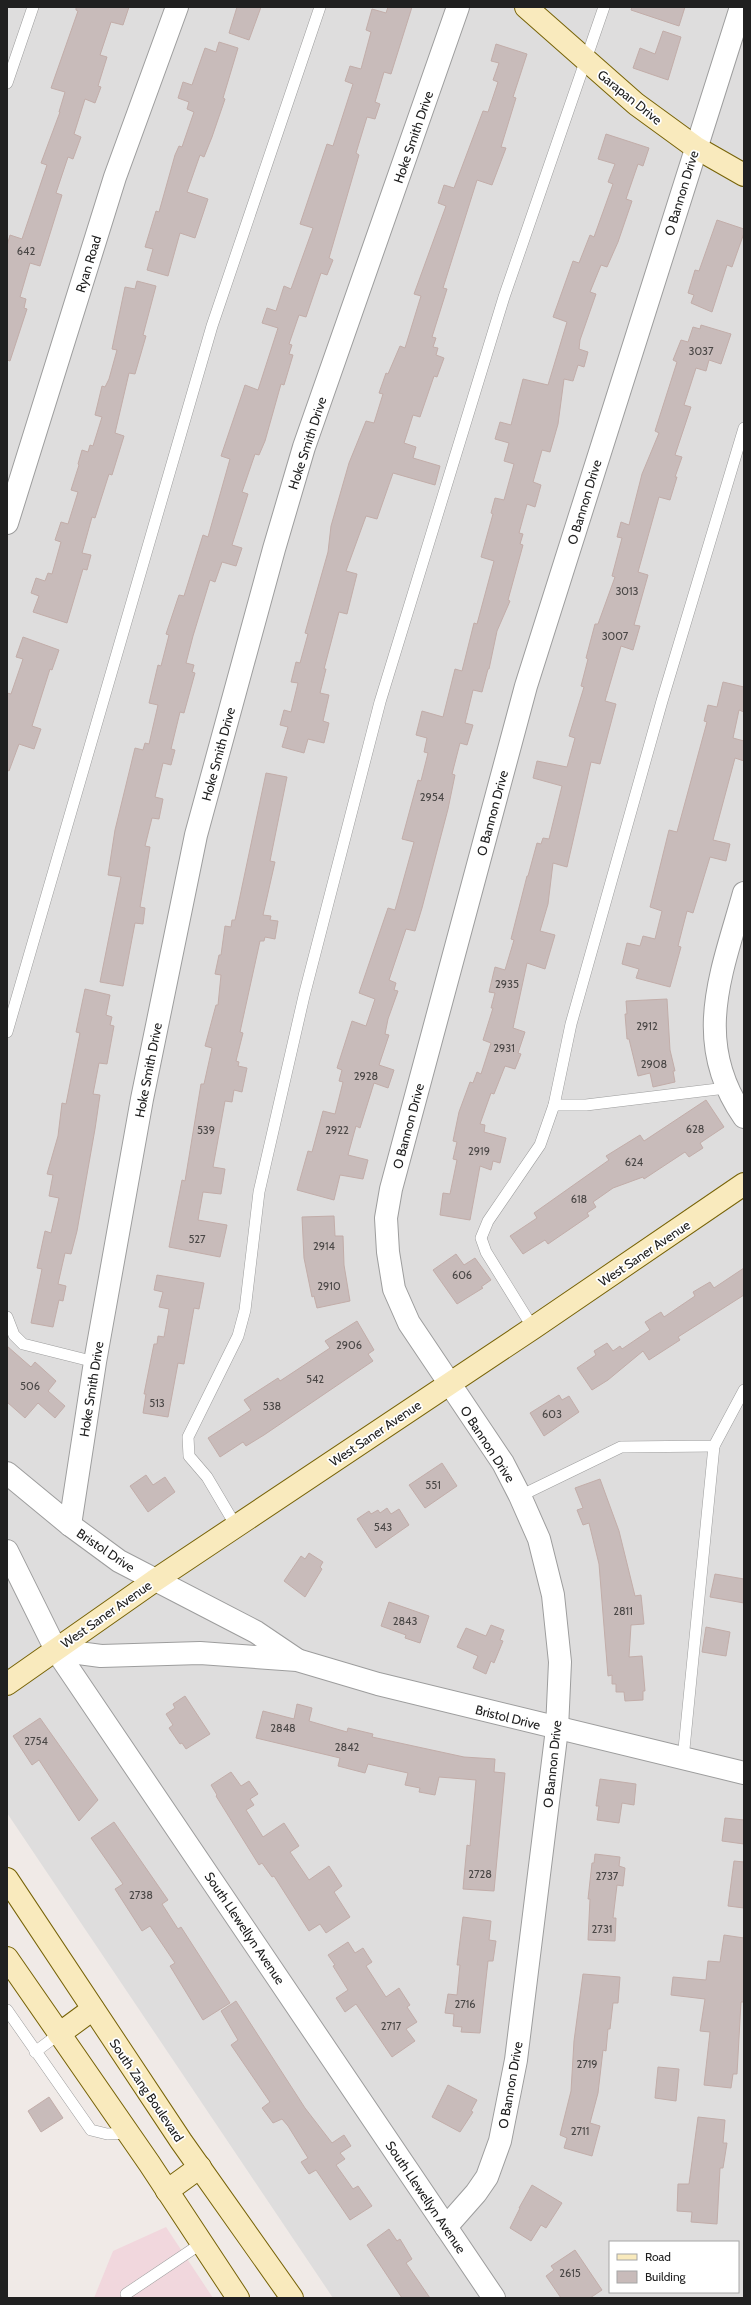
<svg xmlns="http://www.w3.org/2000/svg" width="751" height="2305" viewBox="0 0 751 2305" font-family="Cabin,sans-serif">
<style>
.residential{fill:#dedddd;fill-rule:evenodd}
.commercial{fill:#f1d7dd}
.building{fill:#c8bbba;stroke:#c2ada9}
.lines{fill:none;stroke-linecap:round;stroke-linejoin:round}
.lane-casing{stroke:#9d9d9d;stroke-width:12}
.street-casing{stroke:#9d9d9d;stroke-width:24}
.secondary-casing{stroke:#776307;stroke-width:24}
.lane{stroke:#fff;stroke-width:11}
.street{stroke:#fff;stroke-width:22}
.secondary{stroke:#f9eabd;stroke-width:22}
.labels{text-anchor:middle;stroke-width:3.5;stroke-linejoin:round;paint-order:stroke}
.number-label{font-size:11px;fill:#4a4746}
.street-label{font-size:13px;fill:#202020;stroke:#fff}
</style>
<rect width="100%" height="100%" fill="#f0eae7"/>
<path class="residential" d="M7,7h737v2291h-411l-326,-485zM610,2242h128v50h-128z"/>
<polygon class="commercial" points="166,2227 213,2298 94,2298 113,2251"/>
<g class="building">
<polygon points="76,7 129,7 123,25 111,22 100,55 107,57 98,86 101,87 95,103 85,99 74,134 81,137 73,159 68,157 56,193 62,195 40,266 30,263 20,297 26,299 24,308 27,309 10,361 7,360 7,246 10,235 22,239 47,165 41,163 60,112 59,112 65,92 51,88 78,11 76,10"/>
<polygon points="237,7 261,7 249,40 229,33"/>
<polygon points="388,7 412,7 391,74 384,72 375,102 380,104 375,119 367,117 356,153 359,155 329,258 333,260 327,275 321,273 306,317 299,315 289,344 292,345 289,354 293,355 284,385 281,384 265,441 259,455 255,454 242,492 248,494 232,545 242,548 236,566 222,562 215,582 210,580 193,636 186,663 194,665 192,672 195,673 184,713 180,712 171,749 175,750 171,765 163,763 155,797 163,799 159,819 152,818 145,846 150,847 140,907 145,908 143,924 135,923 123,986 100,982 121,877 108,875 115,830 135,748 143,750 145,743 149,744 158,705 149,703 158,665 161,666 169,635 166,634 179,595 184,596 203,535 208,537 230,459 221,456 245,385 258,390 278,328 262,323 267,308 276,311 284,286 291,289 313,228 300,224 327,144 333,146 353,84 345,81 350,66 361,69 371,32 366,30 372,9 386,13"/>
<polygon points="632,7 685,7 679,26 631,10"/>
<polygon points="663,31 681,37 668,80 633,68 640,48 655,54"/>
<polygon points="219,42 238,48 223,98 225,99 212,137 204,157 200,155 187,192 208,199 195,238 180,233 168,276 147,270 153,249 145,247 156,211 159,212 175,155 179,146 182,147 194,112 187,109 189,102 178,98 183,82 192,85 205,48 216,52"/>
<polygon points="496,44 527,54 513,97 516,98 501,147 506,148 492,185 477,180 443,288 447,289 432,337 436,338 433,347 438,348 436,355 444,358 437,377 434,376 420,417 413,415 404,443 416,447 413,458 440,466 435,485 393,473 377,519 366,516 346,571 357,574 347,614 339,612 324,669 326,669 320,693 329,695 323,721 329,723 324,743 308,739 304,753 282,747 288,727 280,725 284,710 291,712 298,683 291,682 296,662 300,663 308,634 305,633 328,552 331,526 349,463 366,421 374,423 383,394 379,393 386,373 388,374 400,346 405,348 421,296 414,294 446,206 438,203 444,185 454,188 483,111 488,112 498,82 493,80 499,63 491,61"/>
<polygon points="606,134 649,148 643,166 638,164 626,199 632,201 618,242 607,267 601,265 590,292 596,294 580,340 579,349 588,352 584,367 578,365 573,381 564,379 558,424 550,452 542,450 533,482 541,485 535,507 527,504 519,533 523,534 520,544 523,545 508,600 510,601 497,631 489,669 488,669 482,692 473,690 465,723 473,725 467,745 460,743 452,774 455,775 448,809 422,908 415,931 406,929 389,980 396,983 394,990 398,991 388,1019 385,1034 389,1035 379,1065 394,1070 388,1088 374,1083 360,1128 356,1126 348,1155 368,1160 363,1179 340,1175 334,1200 297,1190 308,1151 312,1152 323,1111 335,1114 343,1082 339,1081 342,1070 337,1068 352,1021 366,1026 375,999 359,993 388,908 395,910 414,842 402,839 418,780 421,781 428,753 424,752 427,738 416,735 422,711 443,717 455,669 462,671 474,623 477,624 494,561 481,557 493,514 491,513 495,498 504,500 514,464 504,461 509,443 495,439 500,422 511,425 523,379 548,385 567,322 553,317 573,261 579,263 590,235 594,237 613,184 608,182 615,164 598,159"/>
<polygon points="717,220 744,229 744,233 732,267 727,265 712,312 691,303 694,295 688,293 695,270 699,271"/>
<polygon points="137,281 156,286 143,335 146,336 135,374 129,373 115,433 124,436 112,475 109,474 95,518 92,517 82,553 91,555 87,570 83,569 67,623 33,612 39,596 31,593 36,578 45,581 48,573 52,574 61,542 55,540 61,522 68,524 78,492 71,490 79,465 78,464 82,450 88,452 90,445 93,446 102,417 95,415 102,386 105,387 109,379 117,350 112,349 125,287 135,289"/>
<polygon points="701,325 731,334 721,364 709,360 706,371 696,368 684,405 691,407 675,455 682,457 675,477 677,477 670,500 659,497 638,572 648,575 634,625 640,626 633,650 621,646 605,701 616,704 600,764 591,762 567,867 553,863 548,904 540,931 555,935 545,969 527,963 513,1028 525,1032 518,1053 521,1054 515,1069 505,1066 494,1094 491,1093 480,1124 485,1125 484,1132 506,1138 500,1163 493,1161 491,1170 480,1166 470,1220 440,1215 443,1193 450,1194 457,1160 453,1159 457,1142 453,1141 459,1112 470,1082 473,1083 477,1072 481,1074 491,1043 483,1040 493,1008 491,1008 495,993 489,992 495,967 505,970 514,940 511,939 527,876 528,876 537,843 541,844 543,838 549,839 562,786 533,778 537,761 567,767 575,738 569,736 584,687 581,686 588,659 586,658 595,624 598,624 615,577 612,576 622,538 617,537 621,522 629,525 642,474 659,433 655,431 677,362 673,360 681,340 688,342 693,327 700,329"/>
<polygon points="23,637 59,650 52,670 50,669 32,726 41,729 34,749 19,744 9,771 7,770 7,693 11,694 23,659 16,657"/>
<polygon points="723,682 744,687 744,712 739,710 733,738 744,741 744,761 735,758 713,840 730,844 726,861 710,857 693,913 687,911 678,946 681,947 670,987 636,978 639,969 622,964 627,943 640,946 643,936 655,939 662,911 650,907 669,830 677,832 707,722 704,721 708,705 717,707"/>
<polygon points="266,773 287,777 270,861 275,862 263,915 271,916 270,920 278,921 275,939 265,937 264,941 260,941 240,1032 243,1033 236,1061 239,1062 238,1066 247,1068 242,1092 234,1090 232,1102 225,1101 213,1167 225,1169 221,1194 203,1192 198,1220 227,1225 220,1257 169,1247 182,1180 185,1181 201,1084 204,1084 212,1048 205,1046 216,1005 218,1005 221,975 215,974 219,955 221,955 225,926 231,927 232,920 235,920"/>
<polygon points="85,989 110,995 106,1015 112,1017 110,1025 114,1026 107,1064 99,1063 93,1094 100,1095 95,1129 77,1231 71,1254 65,1253 58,1284 66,1286 63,1301 59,1300 53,1327 31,1323 42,1269 37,1268 45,1231 51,1233 59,1198 49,1196 53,1175 47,1174 58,1136 62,1103 66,1104 80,1033 76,1032"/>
<polygon points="667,999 670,1050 675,1071 673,1071 675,1082 653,1087 650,1073 638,1076 629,1039 627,1039 625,1014 627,1014 626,1001"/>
<polygon points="706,1100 724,1127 700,1143 703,1148 689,1157 685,1152 644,1179 643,1177 613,1188 593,1202 596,1207 587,1213 589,1216 548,1244 545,1240 523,1254 510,1236 537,1218 534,1213 609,1160 606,1156 640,1135 644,1141"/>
<polygon points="334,1216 335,1236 343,1236 344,1265 350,1301 317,1308 314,1296 312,1297 304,1258 302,1217"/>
<polygon points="456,1254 464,1265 475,1258 491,1280 481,1287 483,1288 457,1304 433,1270"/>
<polygon points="744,1268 744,1295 678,1337 680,1340 649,1360 643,1351 608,1380 592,1390 577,1368 596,1355 594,1351 607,1343 613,1351 620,1346 622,1349 650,1330 645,1322 661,1312 664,1317 695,1296 693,1292 710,1282 714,1288"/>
<polygon points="157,1275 204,1283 199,1309 194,1308 184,1364 178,1363 168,1417 143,1413 146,1394 144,1394 154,1344 157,1344 158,1336 164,1337 169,1309 159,1307 163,1292 154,1290"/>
<polygon points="357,1321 374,1350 368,1354 373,1361 264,1435 246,1446 243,1442 220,1457 208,1438 251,1410 244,1400 278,1378 280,1381 330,1348 325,1341"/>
<polygon points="7,1346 31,1367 35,1362 56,1381 48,1391 65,1406 55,1418 38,1403 25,1418 7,1402"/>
<polygon points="559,1395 562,1400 569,1396 579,1412 544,1436 530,1413"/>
<polygon points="442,1463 457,1486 425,1508 409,1485"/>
<polygon points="146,1475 153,1485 165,1477 175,1492 148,1512 130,1486"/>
<polygon points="600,1479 619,1531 635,1596 641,1595 644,1624 631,1625 629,1657 642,1656 645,1691 643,1691 643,1700 625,1701 624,1692 616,1692 616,1684 612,1684 612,1675 608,1676 599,1564 589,1523 583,1525 577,1510 583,1508 575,1488"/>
<polygon points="387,1508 391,1514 399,1509 409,1525 376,1548 357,1519 369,1511 371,1514 378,1510 380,1513"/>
<polygon points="309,1553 323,1562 320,1567 322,1569 305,1597 284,1581 301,1556 305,1559"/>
<polygon points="715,1574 744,1579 744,1603 710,1597"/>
<polygon points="389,1602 429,1616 420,1643 405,1638 406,1635 381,1626"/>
<polygon points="491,1625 504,1630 500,1640 503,1641 494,1663 491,1661 486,1674 473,1668 478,1656 457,1647 466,1628 486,1636"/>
<polygon points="706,1627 730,1632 726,1656 702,1652"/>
<polygon points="185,1696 210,1734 186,1749 182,1743 180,1744 169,1728 173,1725 166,1714 175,1708 173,1704"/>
<polygon points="297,1704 312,1708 309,1721 347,1732 348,1728 373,1734 372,1737 464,1757 495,1759 494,1772 505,1773 494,1891 463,1889 467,1845 470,1846 476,1780 439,1777 435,1795 419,1792 420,1788 405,1785 408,1773 368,1764 365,1773 338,1766 340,1758 256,1738 263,1711 294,1719"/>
<polygon points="40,1718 98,1800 79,1821 39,1760 32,1765 13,1736"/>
<polygon points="231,1772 241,1786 249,1781 258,1794 250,1799 254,1805 246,1810 263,1837 284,1823 299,1846 290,1852 309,1880 329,1866 342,1886 334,1892 350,1917 326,1933 320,1924 309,1931 274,1876 272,1877 262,1863 259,1865 216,1796 217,1795 211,1785"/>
<polygon points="600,1779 636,1784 634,1805 622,1803 619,1823 597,1820 599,1806 596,1806"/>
<polygon points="725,1818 744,1820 744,1844 722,1841"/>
<polygon points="114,1822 168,1900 162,1904 178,1929 181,1927 230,2003 203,2020 170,1966 175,1963 150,1926 142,1931 115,1889 123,1884 91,1838"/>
<polygon points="595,1854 620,1857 619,1866 625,1868 623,1886 617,1885 613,1918 616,1918 615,1941 588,1940 590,1899 588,1899 592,1863 594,1863"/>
<polygon points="734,1861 744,1862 744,1908 728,1906"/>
<polygon points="463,1917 491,1921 489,1940 496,1941 493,1961 488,1961 480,2033 461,2032 462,2027 453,2026 454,2014 445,2013 448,1994 457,1995 460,1965 457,1965"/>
<polygon points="724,1935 744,1938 744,2002 741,2002 737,2074 733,2074 731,2088 704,2085 710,2032 700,2031 705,1999 671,1995 673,1977 706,1980 708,1961 720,1962"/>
<polygon points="348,1942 355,1953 363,1948 372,1962 366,1966 386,1997 399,1988 410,2005 407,2007 417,2022 406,2029 415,2041 392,2057 356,2004 345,2012 336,1998 348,1990 333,1966 335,1965 328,1955"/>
<polygon points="583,1974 620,1977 618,2003 613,2003 610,2029 608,2029 606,2051 603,2050 598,2093 590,2123 600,2126 592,2156 564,2148 567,2138 560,2135 571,2091 574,2041"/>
<polygon points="236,2001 305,2108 332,2143 344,2135 351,2146 340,2153 345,2159 336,2165 353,2189 358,2186 372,2206 350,2220 316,2170 309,2174 301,2162 308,2158 288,2126 282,2119 273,2123 262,2108 270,2102 231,2045 238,2040 221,2011"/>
<polygon points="658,2067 679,2069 676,2101 655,2098"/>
<polygon points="448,2085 477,2100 471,2111 473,2112 460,2132 432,2117"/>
<polygon points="49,2097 63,2118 41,2132 28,2111"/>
<polygon points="698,2117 725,2120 723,2143 727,2143 723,2168 720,2168 717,2224 691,2222 692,2212 677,2211 678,2184 689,2184"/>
<polygon points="532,2185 562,2203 546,2228 541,2225 531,2241 510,2228 520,2208 519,2208"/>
<polygon points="389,2229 397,2241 400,2239 412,2259 406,2263 430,2298 402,2298 367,2245"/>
<polygon points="575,2250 602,2290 590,2298 561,2298 546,2276 554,2270 551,2266"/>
</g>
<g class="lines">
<defs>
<g id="lane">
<polyline points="7,83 33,7"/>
<polyline points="7,1032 212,326 320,7"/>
<polyline points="554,1105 586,1105 726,1088"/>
<polyline points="7,1317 14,1335 23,1344 95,1362"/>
<polyline points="533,1328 486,1252 481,1238 488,1221 540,1145 554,1105 571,1024 662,701 744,428"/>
<polyline points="520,1496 621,1447 714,1446 744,1390"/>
<polyline points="236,1526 207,1477 189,1456 188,1437 238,1336 245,1310 259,1192 304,996 380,702 504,297 604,7"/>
<polyline points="683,1759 714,1446"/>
<polyline points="7,2010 91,2130 107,2134 128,2133"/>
<polyline points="35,2052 59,2034"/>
<polyline points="126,2294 202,2243"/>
</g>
<g id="street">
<polyline points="7,523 115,177 177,7"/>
<path d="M744,893c-22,79 -53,148 0,224"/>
<polyline points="7,1473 70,1525 119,1561 256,1632 296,1659"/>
<polyline points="70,1525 95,1362 142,1099 196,835 274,549 304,447 458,7"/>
<polyline points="7,1551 56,1650 494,2298"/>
<polyline points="56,1650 101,1656 200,1653 297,1660 378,1684 744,1773"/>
<polyline points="446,2227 476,2193 487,2177 500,2141 516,2060 557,1729 560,1662 553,1595 539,1539 520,1496 503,1463 409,1323 394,1289 388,1252 386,1218 391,1189 526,686 741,7"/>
</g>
<g id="secondary">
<polyline points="526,7 636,104 695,147 744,175"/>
<polyline points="7,1684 154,1581 533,1328 744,1184"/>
<polyline points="7,1879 181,2141 292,2298"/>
<polyline points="7,1958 149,2163 238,2298"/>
<polyline points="59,2034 93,2009"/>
<polyline points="167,2191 200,2167"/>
</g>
</defs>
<use href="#lane" class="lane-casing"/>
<use href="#street" class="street-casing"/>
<use href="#secondary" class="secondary-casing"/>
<use href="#lane" class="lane"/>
<use href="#street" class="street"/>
<use href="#secondary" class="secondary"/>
</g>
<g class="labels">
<g class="number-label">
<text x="26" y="255">642</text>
<text x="701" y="355">3037</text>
<text x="627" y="595">3013</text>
<text x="615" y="640">3007</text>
<text x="432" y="801">2954</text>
<text x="507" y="988">2935</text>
<text x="647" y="1030">2912</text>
<text x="504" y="1052">2931</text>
<text x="654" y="1068">2908</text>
<text x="366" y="1080">2928</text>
<text x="695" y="1133">628</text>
<text x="206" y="1134">539</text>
<text x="337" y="1134">2922</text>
<text x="479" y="1155">2919</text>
<text x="634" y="1166">624</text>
<text x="579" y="1203">618</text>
<text x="197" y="1243">527</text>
<text x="324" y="1250">2914</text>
<text x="462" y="1279">606</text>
<text x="329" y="1290">2910</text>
<text x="349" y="1349">2906</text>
<text x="315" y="1383">542</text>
<text x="30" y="1390">506</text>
<text x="157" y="1407">513</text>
<text x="272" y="1410">538</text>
<text x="552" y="1418">603</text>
<text x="433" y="1489">551</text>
<text x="383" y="1531">543</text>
<text x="623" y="1615">2811</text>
<text x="405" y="1625">2843</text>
<text x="283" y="1732">2848</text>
<text x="36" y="1745">2754</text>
<text x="347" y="1751">2842</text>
<text x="480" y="1878">2728</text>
<text x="607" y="1880">2737</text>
<text x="141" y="1899">2738</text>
<text x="602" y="1933">2731</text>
<text x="465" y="2008">2716</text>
<text x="391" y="2030">2717</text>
<text x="587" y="2068">2719</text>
<text x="580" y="2135">2711</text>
<text x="570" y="2277">2615</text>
</g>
<g class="street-label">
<text transform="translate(630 97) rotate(39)" y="5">Garapan Drive</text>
<text transform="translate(413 137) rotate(-71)" y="5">Hoke Smith Drive</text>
<text transform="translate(681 193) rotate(-73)" y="5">O Bannon Drive</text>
<text transform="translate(88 264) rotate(-73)" y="5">Ryan Road</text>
<text transform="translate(307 443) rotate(-72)" y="5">Hoke Smith Drive</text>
<text transform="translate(584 502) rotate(-73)" y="5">O Bannon Drive</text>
<text transform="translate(218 754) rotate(-75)" y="5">Hoke Smith Drive</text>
<text transform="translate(492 813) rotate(-75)" y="5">O Bannon Drive</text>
<text transform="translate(148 1070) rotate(-79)" y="5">Hoke Smith Drive</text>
<text transform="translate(408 1126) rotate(-75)" y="5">O Bannon Drive</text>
<text transform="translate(644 1253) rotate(-34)" y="5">West Saner Avenue</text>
<text transform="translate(91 1389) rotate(-81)" y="5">Hoke Smith Drive</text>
<text transform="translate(375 1433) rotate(-34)" y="5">West Saner Avenue</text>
<text transform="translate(488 1444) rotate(57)" y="5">O Bannon Drive</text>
<text transform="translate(106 1550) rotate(34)" y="5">Bristol Drive</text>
<text transform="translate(106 1614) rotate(-35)" y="5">West Saner Avenue</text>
<text transform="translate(508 1717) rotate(14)" y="5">Bristol Drive</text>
<text transform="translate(552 1764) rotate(-84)" y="5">O Bannon Drive</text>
<text transform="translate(245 1928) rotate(56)" y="5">South Llewellyn Avenue</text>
<text transform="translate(510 2085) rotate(-80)" y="5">O Bannon Drive</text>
<text transform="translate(147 2090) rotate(56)" y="5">South Zang Boulevard</text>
<text transform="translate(426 2197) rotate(56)" y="5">South Llewellyn Avenue</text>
</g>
</g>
<rect width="751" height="2305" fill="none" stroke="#202020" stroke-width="16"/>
<rect x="609" y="2241" width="130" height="52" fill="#ffffff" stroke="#a6a6a6"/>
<rect x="617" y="2254" width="20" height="6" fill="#f9eabd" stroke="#a6a6a6"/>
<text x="645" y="2261" font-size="12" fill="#202020">Road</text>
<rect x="617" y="2271" width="20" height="12" fill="#c8bbba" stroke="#a6a6a6"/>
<text x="645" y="2281" font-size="12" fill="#202020">Building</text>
</svg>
